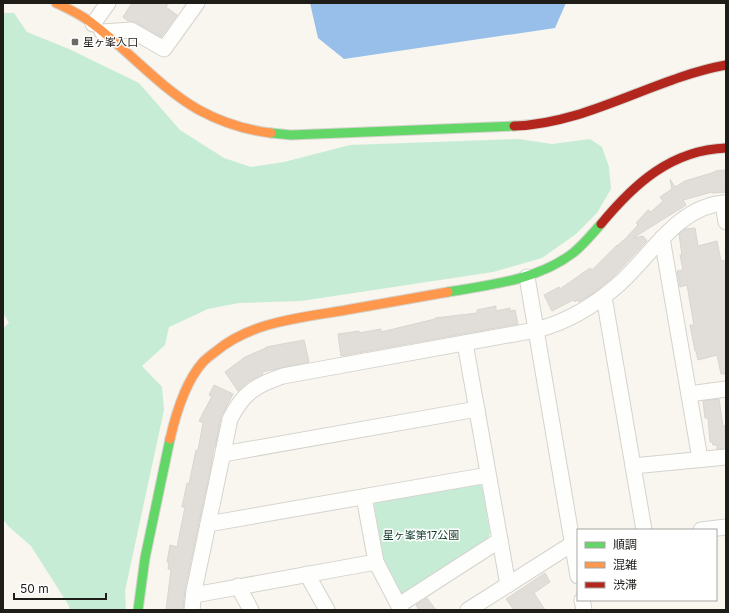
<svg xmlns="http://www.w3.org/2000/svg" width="729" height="613" viewBox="0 0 729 613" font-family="Inter,'Noto Sans JP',sans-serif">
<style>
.green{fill:#c7ecd6}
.water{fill:#97bfe9}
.building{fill:#e1ddd8;stroke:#d9d5d0}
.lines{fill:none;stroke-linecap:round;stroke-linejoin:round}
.street-casing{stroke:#d5d3ce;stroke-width:17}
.fast-casing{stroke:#d5d3ce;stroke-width:11}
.slow-casing{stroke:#d5d3ce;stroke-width:11}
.jam-casing{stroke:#d5d3ce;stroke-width:11}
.street{stroke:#fefefc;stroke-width:15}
.fast{stroke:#63d668;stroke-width:9}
.slow{stroke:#ff974d;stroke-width:9}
.jam{stroke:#b3261e;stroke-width:9}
.poi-dot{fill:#6b6963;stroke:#fff;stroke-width:1.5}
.labels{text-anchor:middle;stroke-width:3;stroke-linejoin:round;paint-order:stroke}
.poi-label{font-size:11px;fill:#1f1d18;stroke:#fff;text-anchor:start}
.park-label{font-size:11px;fill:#103b2a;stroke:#fff}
</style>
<rect width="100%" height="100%" fill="#f8f6ee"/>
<g class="green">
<polygon points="3,13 14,13 27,32 69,49 139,83 180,130 224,158 251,167 284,162 350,145 519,139 552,144 590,139 602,147 609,167 611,189 597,213 576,234 542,258 493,272 301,301 239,303 208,309 169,327 165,345 142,366 162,387 164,410 125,591 126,610 69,610 69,606 31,546 8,526 3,519 3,328 9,323 3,313"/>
<polygon points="478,484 482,486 490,533 488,539 406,595 399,593 383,560 374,505 377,501"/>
</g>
<polygon class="water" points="310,3 566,3 555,28 344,59 318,38"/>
<g class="building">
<polygon points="132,3 169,3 166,7 177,15 161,37 135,22 128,21 123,17"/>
<polygon points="726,170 726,192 712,193 712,192 683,200 686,205 633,238 643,236 647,241 613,277 595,292 579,302 577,300 575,302 573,300 552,311 544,295 559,287 560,289 590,268 592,270 617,245 617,246 625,239 638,225 636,223 648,210 651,212 663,201 660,197 672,189 670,179 675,187 685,181 715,172 715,171"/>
<polygon points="695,228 698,246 717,241 721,261 726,260 726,374 721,374 717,355 698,360 696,351 695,351 690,325 694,325 687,285 680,287 677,271 683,270 680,255 682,255 679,234 685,229"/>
<polygon points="496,306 496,311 510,308 510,311 515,310 518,324 341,356 338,334 359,331 359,333 381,329 381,332 435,319 435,318 477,313 477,310"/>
<polygon points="304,340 309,362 262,372 263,374 249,381 238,391 225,372 245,357 266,348 266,347"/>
<polygon points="214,385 233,394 221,417 215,447 214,447 211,466 185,589 183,610 166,610 171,570 168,569 169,562 167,562 170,545 177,547 185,507 182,507 187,483 189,484 196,450 198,450 203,423 199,421 212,396 209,395"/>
<polygon points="719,399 723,426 725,426 726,448 717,449 717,445 713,445 712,442 710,442 708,418 705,418 703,401"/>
<polygon points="545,573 550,582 534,593 545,610 514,610 506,599"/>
<polygon points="427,598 436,610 419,610 416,605"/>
</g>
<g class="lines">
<defs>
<g id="street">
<polyline points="93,24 108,3"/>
<polyline points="102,32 131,30 164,49 197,3"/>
<polyline points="723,203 726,222"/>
<polyline points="662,238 700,459"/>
<polyline points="527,277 578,576"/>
<polyline points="604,297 644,530"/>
<polyline points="465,343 508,585"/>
<polyline points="689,394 726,389"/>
<polyline points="223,454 477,409"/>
<polyline points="633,466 726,457"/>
<polyline points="364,497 376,562 401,610"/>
<polyline points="208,524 488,475"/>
<polyline points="701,530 726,527"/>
<polyline points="307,574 327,610"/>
<polyline points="238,586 251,610"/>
<polyline points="194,595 376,562"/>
<polyline points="582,600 584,610"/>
<polyline points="399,605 500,540"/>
<path d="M192,610l2,-19 36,-172c13,-26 26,-34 53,-43l253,-46c32,-8 58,-24 83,-46 32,-28 59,-79 107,-81"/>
<polyline points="468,610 572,544 578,543"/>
</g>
<g id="fast">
<polyline points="271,133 291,135 514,126"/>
<path d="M448,292c42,-7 90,-12 125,-39 10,-8 19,-19 28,-29"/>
<polyline points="138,610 145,558 170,439"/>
</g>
<g id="slow">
<path d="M56,3c13,6 26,12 37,21 36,27 66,63 106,86 22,12 47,20 72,23"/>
<path d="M170,439c6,-26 15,-57 33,-77 4,-4 8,-7 12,-10 37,-31 86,-34 131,-42 34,-6 68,-12 102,-18"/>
</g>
<g id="jam">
<path d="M514,126c73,-2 140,-48 212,-61"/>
<path d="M601,224c33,-40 70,-74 125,-76"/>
</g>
</defs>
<use href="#street" class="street-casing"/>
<use href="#fast" class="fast-casing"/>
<use href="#slow" class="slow-casing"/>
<use href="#jam" class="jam-casing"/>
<use href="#street" class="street"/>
<use href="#fast" class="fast"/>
<use href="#slow" class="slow"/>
<use href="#jam" class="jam"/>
</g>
<rect class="poi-dot" x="71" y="38" width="8" height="8" rx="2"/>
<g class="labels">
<g class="poi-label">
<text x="83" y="46">星ヶ峯入口</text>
</g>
<g class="park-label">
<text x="421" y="539">星ヶ峯第17公園</text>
</g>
</g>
<rect width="729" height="613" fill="none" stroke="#1f1d18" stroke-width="8"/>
<rect x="577" y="529" width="140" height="72" fill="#ffffff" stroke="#a5a5a3"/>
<rect x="585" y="542" width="20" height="6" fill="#63d668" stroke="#a5a5a3"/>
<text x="613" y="549" font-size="12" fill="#1f1d18">順調</text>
<rect x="585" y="562" width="20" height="6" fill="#ff974d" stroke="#a5a5a3"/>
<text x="613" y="569" font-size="12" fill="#1f1d18">混雑</text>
<rect x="585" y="582" width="20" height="6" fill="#b3261e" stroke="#a5a5a3"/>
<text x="613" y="589" font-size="12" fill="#1f1d18">渋滞</text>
<path d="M14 593v6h92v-6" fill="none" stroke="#1f1d18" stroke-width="2"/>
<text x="20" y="593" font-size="12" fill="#1f1d18" stroke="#ffffff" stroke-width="3" paint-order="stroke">50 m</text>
</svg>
